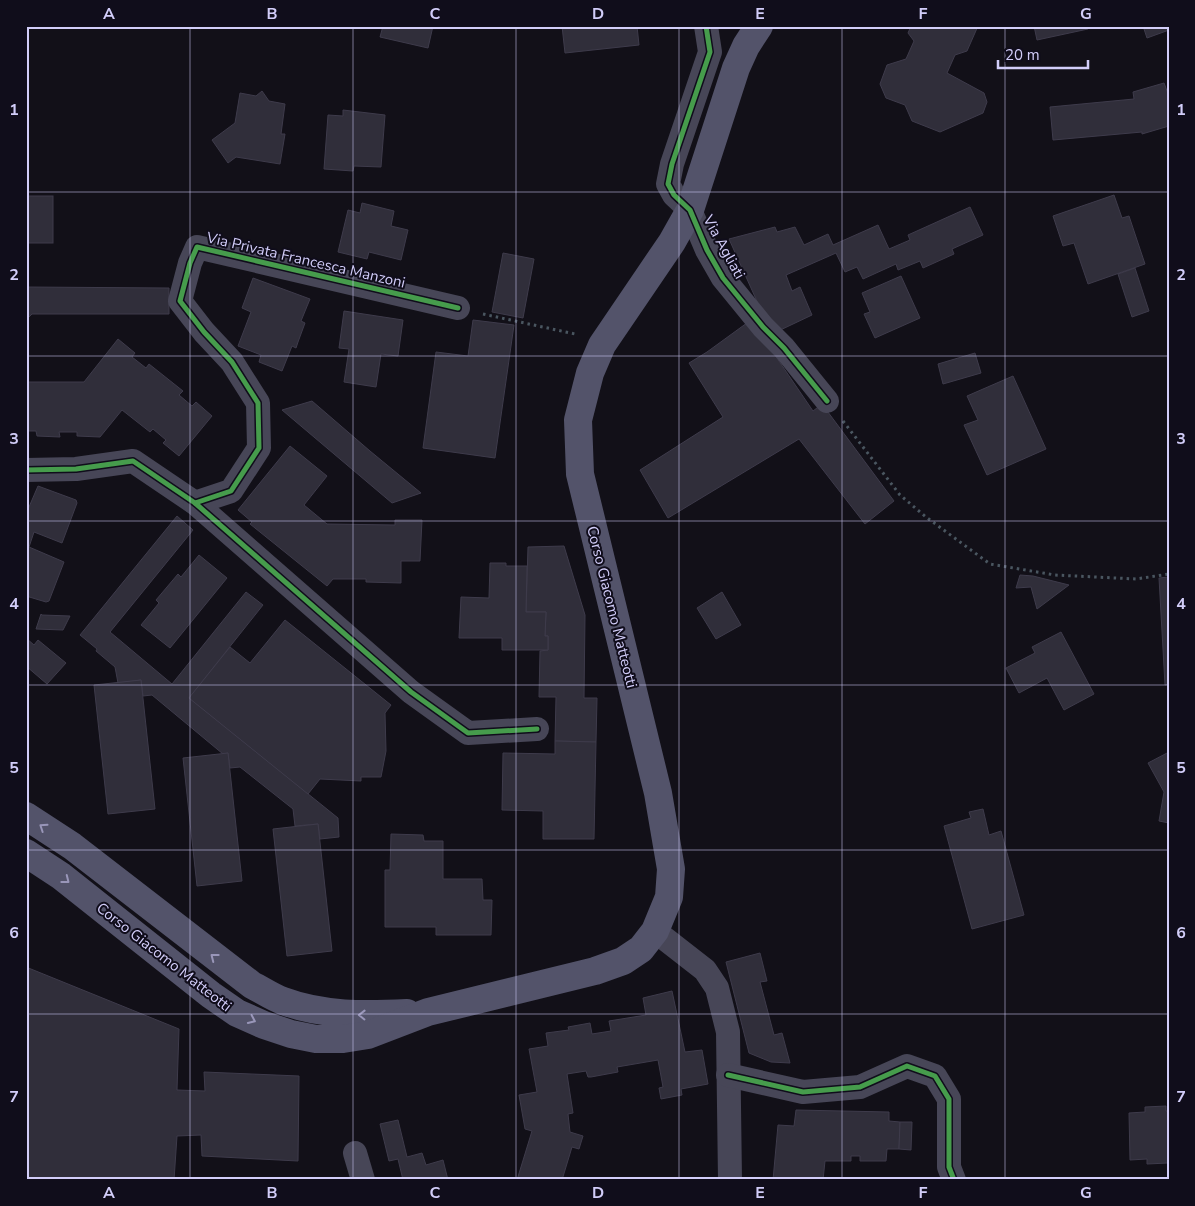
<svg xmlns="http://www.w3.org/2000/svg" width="1195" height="1206" viewBox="0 0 1195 1206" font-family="'Nunito Sans',sans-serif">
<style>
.building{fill:#302e3a;stroke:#3e3b4b}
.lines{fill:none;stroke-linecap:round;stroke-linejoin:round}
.path{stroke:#4a5660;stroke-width:3;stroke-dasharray:2.5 4;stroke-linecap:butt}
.minor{stroke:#474657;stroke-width:24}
.secondary{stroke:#53536a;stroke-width:28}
.cycleway-casing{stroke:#100d1b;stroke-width:8}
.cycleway{stroke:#469c4c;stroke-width:5}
.oneway{stroke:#9996b9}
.grid{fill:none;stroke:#d2cdf9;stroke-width:1;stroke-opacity:0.55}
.labels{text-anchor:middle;stroke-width:4;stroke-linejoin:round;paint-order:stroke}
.street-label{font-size:15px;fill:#d2cdf9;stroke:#100d1b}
.neatline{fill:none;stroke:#d2cdf9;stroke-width:2}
.grid-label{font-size:16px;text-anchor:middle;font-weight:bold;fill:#d2cdf9}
</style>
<rect width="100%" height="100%" fill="#121018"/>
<g class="building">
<polygon points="383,26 433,26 428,48 380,37"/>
<polygon points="562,26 637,26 639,45 565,53"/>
<polygon points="911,26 978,26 967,51 955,55 947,73 984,93 987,102 983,113 940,132 912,121 905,105 886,98 880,84 887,65 906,59 914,41 908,33"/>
<polygon points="1034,26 1087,26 1088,29 1037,40"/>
<polygon points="1143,26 1169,26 1169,30 1147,38"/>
<polygon points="1164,83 1169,96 1169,126 1142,134 1142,132 1053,140 1050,107 1134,99 1133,92"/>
<polygon points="262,91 269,101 285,104 281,134 285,134 280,164 236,157 228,163 212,140 235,123 240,93 256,96"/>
<polygon points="343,110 385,115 381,167 354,166 353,171 324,169 328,115 343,116"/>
<polygon points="1114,195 1122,218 1129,216 1145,264 1088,284 1074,243 1063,246 1053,216"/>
<rect x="26" y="196" width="27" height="47"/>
<polygon points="362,203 394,211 391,226 408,230 401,260 369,252 367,259 338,252 348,210 360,213"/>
<polygon points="970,207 983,235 952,249 954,254 923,268 920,261 898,270 896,264 863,279 857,267 845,272 836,253 786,275 792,291 800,287 812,315 774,333 760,308 729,239 775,227 777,232 795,227 804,245 828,234 833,245 878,225 889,249 910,240 908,235"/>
<polygon points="503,253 534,259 523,318 492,312"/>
<polygon points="1135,268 1149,311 1132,317 1118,274"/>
<polygon points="901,276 920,318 875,338 864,314 870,312 862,293"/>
<polygon points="253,278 310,299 301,321 305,323 298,342 296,348 292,346 282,371 259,362 261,355 238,346 251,312 242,308"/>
<polygon points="26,287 169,288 169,314 32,314 26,320"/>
<polygon points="344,311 403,320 398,356 381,354 376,387 344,382 349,349 339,348"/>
<polygon points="473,320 514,325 495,458 423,448 436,352 468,356"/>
<polygon points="751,320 813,411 822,404 894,501 865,524 799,439 668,518 640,470 723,417 689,363 707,352"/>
<polygon points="118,339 135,353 132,357 146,368 149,364 183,391 179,395 192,406 196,402 212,416 179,456 163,443 166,440 153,429 150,432 122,410 100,437 77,436 77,432 59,432 60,437 37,436 36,431 26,431 26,382 84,382"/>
<polygon points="975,353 981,373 943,384 938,364"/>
<polygon points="1013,376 1046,449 987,475 964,425 978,420 967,396"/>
<polygon points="312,401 370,451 421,493 392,503 282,410"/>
<polygon points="290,446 327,476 304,505 327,524 395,525 395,520 422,520 420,561 401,561 401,583 366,582 366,579 333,579 327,586 250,524 252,522 238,510"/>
<polygon points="38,486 76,500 77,503 62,543 34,532 29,547 64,562 49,601 46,602 26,596 26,514"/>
<polygon points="177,516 193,530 110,632 172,684 246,592 263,605 189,698 338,818 339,837 320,839 318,824 295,826 293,809 240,767 230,768 228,753 223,754 152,695 143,696 141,680 118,683 115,667 96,651 97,649 80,635"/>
<polygon points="564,546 585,615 584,698 597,698 596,742 555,741 556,697 539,697 540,651 548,650 548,636 545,636 546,612 526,612 528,547"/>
<polygon points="199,555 227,578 170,648 141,625 159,603 156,600 178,574 181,577"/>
<polygon points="490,563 506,563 506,566 527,566 526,612 546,612 545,636 548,636 548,650 502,650 502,638 459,638 461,597 489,598"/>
<polygon points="1020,575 1033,576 1069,585 1037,609 1031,587 1016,588"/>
<polygon points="1169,577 1169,684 1165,685 1159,578"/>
<polygon points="722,592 741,625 716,639 697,608"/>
<polygon points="41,614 42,615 70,616 63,630 36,629"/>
<polygon points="285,620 391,705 385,713 386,751 381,777 361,777 361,781 320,779 308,794 189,698 230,647 250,663"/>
<polygon points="1061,632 1094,694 1064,710 1047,678 1019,693 1006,668 1035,653 1032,647"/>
<polygon points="26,638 34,645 38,640 66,663 47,684 26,666"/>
<polygon points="141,680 155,809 108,814 94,685"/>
<polygon points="555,741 596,742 594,839 543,839 543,811 502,810 503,753 555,754"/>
<polygon points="1169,752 1169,823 1159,821 1164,792 1148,763"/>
<polygon points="228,753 242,881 197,886 183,758"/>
<polygon points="983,809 989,835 1001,831 1024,915 972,929 944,826 971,818 969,812"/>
<polygon points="318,824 332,951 287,956 273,829"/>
<polygon points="391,834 423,835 424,841 443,841 443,879 482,879 483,900 492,900 491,935 436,935 436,927 385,927 385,870 390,870"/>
<polygon points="760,953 767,981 760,982 774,1035 782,1033 790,1063 771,1062 749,1053 726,962"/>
<polygon points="26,967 179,1029 177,1090 205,1091 204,1072 299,1076 298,1161 202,1156 201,1135 177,1136 174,1180 26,1180"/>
<polygon points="672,991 685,1052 702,1050 708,1084 681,1089 682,1095 661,1099 659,1088 663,1087 658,1060 617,1067 618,1072 591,1077 588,1077 586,1071 567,1074 573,1113 568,1114 570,1132 583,1136 579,1149 572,1147 562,1180 517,1180 532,1131 525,1129 519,1095 537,1092 529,1049 548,1046 546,1033 569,1030 568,1027 590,1023 592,1034 611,1031 609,1021 646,1015 643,998"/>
<polygon points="1166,1106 1166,1111 1169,1111 1168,1163 1147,1164 1147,1159 1130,1160 1129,1113 1145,1112 1145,1107"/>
<polygon points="796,1110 889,1112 889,1121 900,1122 899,1149 887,1149 886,1161 860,1161 860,1156 851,1156 851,1161 825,1161 823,1180 773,1180 778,1125 794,1126"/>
<polygon points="398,1120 407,1157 422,1153 426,1165 443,1160 448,1180 403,1180 398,1159 389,1161 380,1124"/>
<polygon points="900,1122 912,1122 911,1150 899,1149"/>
</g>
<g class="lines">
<g class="path">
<polyline points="483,314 575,334"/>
<polyline points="843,421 900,495 926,517 990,564 1055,575 1136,579 1169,574"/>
</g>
<g class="minor">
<polyline points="706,26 710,52 672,164 668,184 674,195 690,210 707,250 723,278 763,327 784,348 827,401"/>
<polyline points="26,470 76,469 133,461 195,503 411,692 468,733 537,729"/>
<polyline points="195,503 231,491 259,448 258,403 232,362 204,332 180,301 190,263 197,247 458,308"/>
<polyline points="655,931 705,970 717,988 728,1032 730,1180"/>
<polyline points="728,1075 803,1092 860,1087 907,1066 935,1076 949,1099 949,1167 954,1180"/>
<polyline points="355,1153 363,1180"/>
</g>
<g class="secondary">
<path d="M26,816l46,30 180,139c10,5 20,12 31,16 40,15 82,14 124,12"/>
<polyline points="26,853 61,876 211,995 237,1013 264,1025 291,1034 316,1039 343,1039 368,1035 428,1012 595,971 623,961 641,949 655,931 669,897 671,869 658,793 580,474 578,420 590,373 602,345 672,242 690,210 736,68 746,46 759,26"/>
</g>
<defs>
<g id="cycleway">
<polyline points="706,26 710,52 672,164 668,184 674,195 690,210 707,250 723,278 763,327 784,348 827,401"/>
<polyline points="26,470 76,469 133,461 195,503 411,692 468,733 537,729"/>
<polyline points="195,503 231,491 259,448 258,403 232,362 204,332 180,301 190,263 197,247 458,308"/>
<polyline points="728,1075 803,1092 860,1087 907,1066 935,1076 949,1099 949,1167 954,1180"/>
</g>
</defs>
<use href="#cycleway" class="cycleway-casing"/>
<use href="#cycleway" class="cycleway"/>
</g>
<defs><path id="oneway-chevron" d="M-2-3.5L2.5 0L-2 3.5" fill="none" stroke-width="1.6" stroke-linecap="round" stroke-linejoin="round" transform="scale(1.25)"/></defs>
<g class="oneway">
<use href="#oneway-chevron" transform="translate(43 827) rotate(-146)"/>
<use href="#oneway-chevron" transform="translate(66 880) rotate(38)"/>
<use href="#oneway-chevron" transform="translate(214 957) rotate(-142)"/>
<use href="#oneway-chevron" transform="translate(362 1015) rotate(-179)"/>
<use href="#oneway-chevron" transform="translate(252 1020) rotate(25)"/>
</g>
<path class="grid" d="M190,26v1154M353,26v1154M516,26v1154M679,26v1154M842,26v1154M1005,26v1154M26,192h1143M26,356h1143M26,521h1143M26,685h1143M26,850h1143M26,1014h1143"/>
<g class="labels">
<g class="street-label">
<text transform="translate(724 247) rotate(61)" y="5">Via Agliati</text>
<text transform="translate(306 260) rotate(13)" y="5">Via Privata Francesca Manzoni</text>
<text transform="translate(612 607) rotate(76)" y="5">Corso Giacomo Matteotti</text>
<text transform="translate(164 957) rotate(38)" y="5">Corso Giacomo Matteotti</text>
</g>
</g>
<rect width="1195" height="1206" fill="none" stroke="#100d1b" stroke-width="55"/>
<path d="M998 60v8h90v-8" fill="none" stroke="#d2cdf9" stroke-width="2.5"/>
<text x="1005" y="60" font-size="15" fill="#d2cdf9" stroke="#100d1b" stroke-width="4" paint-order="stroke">20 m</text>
<rect x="28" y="28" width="1140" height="1150" class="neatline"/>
<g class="grid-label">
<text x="109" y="19">A</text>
<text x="272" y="19">B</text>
<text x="435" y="19">C</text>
<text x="598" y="19">D</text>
<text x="760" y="19">E</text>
<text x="923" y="19">F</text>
<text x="1086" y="19">G</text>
<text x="14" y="115">1</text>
<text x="1181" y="115">1</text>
<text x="14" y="280">2</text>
<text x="1181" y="280">2</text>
<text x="14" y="444">3</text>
<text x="1181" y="444">3</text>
<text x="14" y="609">4</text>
<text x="1181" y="609">4</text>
<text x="14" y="773">5</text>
<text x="1181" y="773">5</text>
<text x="14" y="938">6</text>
<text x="1181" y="938">6</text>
<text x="14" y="1102">7</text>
<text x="1181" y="1102">7</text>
<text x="109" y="1198">A</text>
<text x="272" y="1198">B</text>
<text x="435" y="1198">C</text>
<text x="598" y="1198">D</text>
<text x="760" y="1198">E</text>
<text x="923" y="1198">F</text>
<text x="1086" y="1198">G</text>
</g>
</svg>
